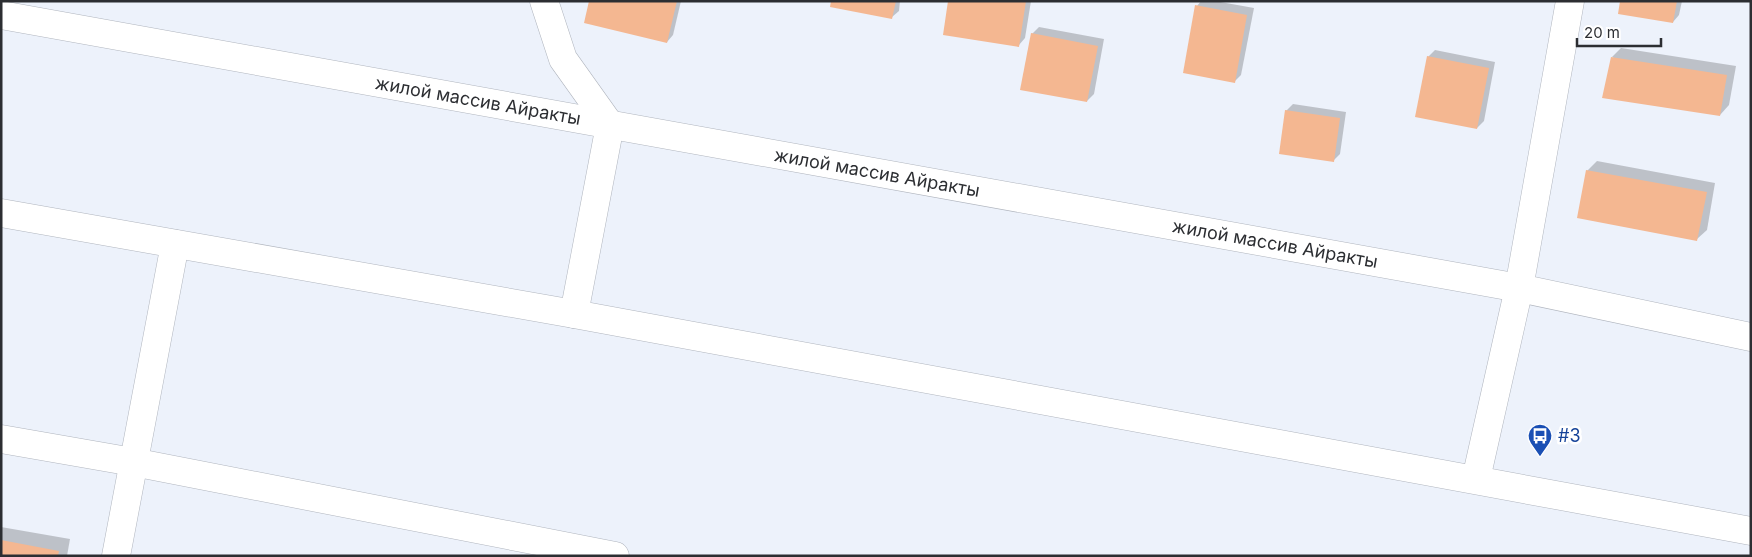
<svg xmlns="http://www.w3.org/2000/svg" width="1752" height="557" viewBox="0 0 1752 557" font-family="Inter,sans-serif">
<style>
.shadow{fill:#0003}
.building{fill:#f4b791}
.lines{fill:none;stroke-linecap:round;stroke-linejoin:round}
.minor-casing{stroke:#b0b5be;stroke-width:29}
.major-casing{stroke:#b0b5be;stroke-width:29}
.minor{stroke:#fff;stroke-width:28}
.major{stroke:#fff;stroke-width:28}
.labels{text-anchor:middle;stroke-width:5;stroke-linejoin:round;paint-order:stroke}
.street-label{font-size:18px;fill:#2c2e32;stroke:#fff}
.transit-label{font-size:18px;fill:#164399;stroke:#fff;text-anchor:start}
</style>
<rect width="100%" height="100%" fill="#edf2fb"/>
<g class="shadow">
<polygon points="590,1 681,1 673,35 667,42"/>
<polygon points="832,1 900,1 899,11 892,17"/>
<polygon points="949,1 1031,1 1025,38 1019,45"/>
<polygon points="1201,1 1215,1 1254,8 1241,75 1234,82 1197,6"/>
<polygon points="1621,1 1682,1 1679,15 1673,22"/>
<polygon points="1039,27 1104,39 1094,94 1087,101 1032,34"/>
<polygon points="1621,48 1736,66 1729,105 1720,115 1612,57"/>
<polygon points="1435,50 1495,62 1484,121 1477,128 1428,57"/>
<polygon points="1293,104 1346,112 1340,154 1334,160 1286,111"/>
<polygon points="1597,161 1715,183 1707,230 1697,239 1587,171"/>
<polygon points="1,527 70,539 67,556 1,556"/>
</g>
<g class="building">
<polygon points="589,1 677,1 667,43 584,23"/>
<polygon points="831,1 896,1 892,19 830,7"/>
<polygon points="948,1 1026,1 1019,47 943,35"/>
<polygon points="1620,1 1677,1 1673,23 1618,14"/>
<polygon points="1195,5 1247,15 1235,83 1183,73"/>
<polygon points="1031,33 1098,46 1087,102 1020,90"/>
<polygon points="1427,56 1489,68 1477,129 1415,117"/>
<polygon points="1611,57 1727,75 1720,116 1602,98"/>
<polygon points="1285,110 1340,118 1334,162 1279,154"/>
<polygon points="1586,170 1707,192 1697,241 1577,218"/>
<polygon points="1,540 59,551 58,556 1,556"/>
</g>
<g class="lines">
<defs>
<g id="minor">
<polyline points="544,1 563,59 610,125 574,314"/>
<polyline points="1,15 1519,288 1751,337"/>
<polyline points="1,439 133,462 615,556"/>
<polyline points="1476,479 1519,288 1570,1"/>
<polyline points="116,556 175,244"/>
</g>
<polyline id="major" points="1,213 574,314 1751,531"/>
</defs>
<use href="#minor" class="minor-casing"/>
<use href="#major" class="major-casing"/>
<use href="#minor" class="minor"/>
<use href="#major" class="major"/>
</g>
<defs>
<symbol id="bus-pin" viewBox="-11 -11 22 30"><path d="M0 17L-7.5 6A9.5 9.5 0 1 1 7.5 6Z" fill="#1a4fb4" stroke="#fff"/><path d="M-5-6H5V4H4V6H2V4H-2V6H-4V4H-5ZM-3.5-4V0h7V-4ZM-3.5 1.2v1.5H-2V1.2ZM2 1.2v1.5H3.5V1.2Z" fill="#fff"/></symbol>
</defs>
<g fill-rule="evenodd">
<use href="#bus-pin" x="1526" y="422" width="28" height="38"/>
</g>
<g class="labels">
<g class="street-label">
<text transform="translate(478 101) rotate(10)" y="6">жилой массив Айракты</text>
<text transform="translate(877 173) rotate(10)" y="6">жилой массив Айракты</text>
<text transform="translate(1275 244) rotate(10)" y="6">жилой массив Айракты</text>
</g>
<g class="transit-label">
<text x="1558" y="442">#3</text>
</g>
</g>
<rect width="1752" height="557" fill="none" stroke="#2c2e32" stroke-width="5"/>
<path d="M1577 38v8h84v-8" fill="none" stroke="#2c2e32" stroke-width="2.5"/>
<text x="1584" y="38" font-size="15" fill="#2c2e32" stroke="#ffffff" stroke-width="4" paint-order="stroke">20 m</text>
</svg>
